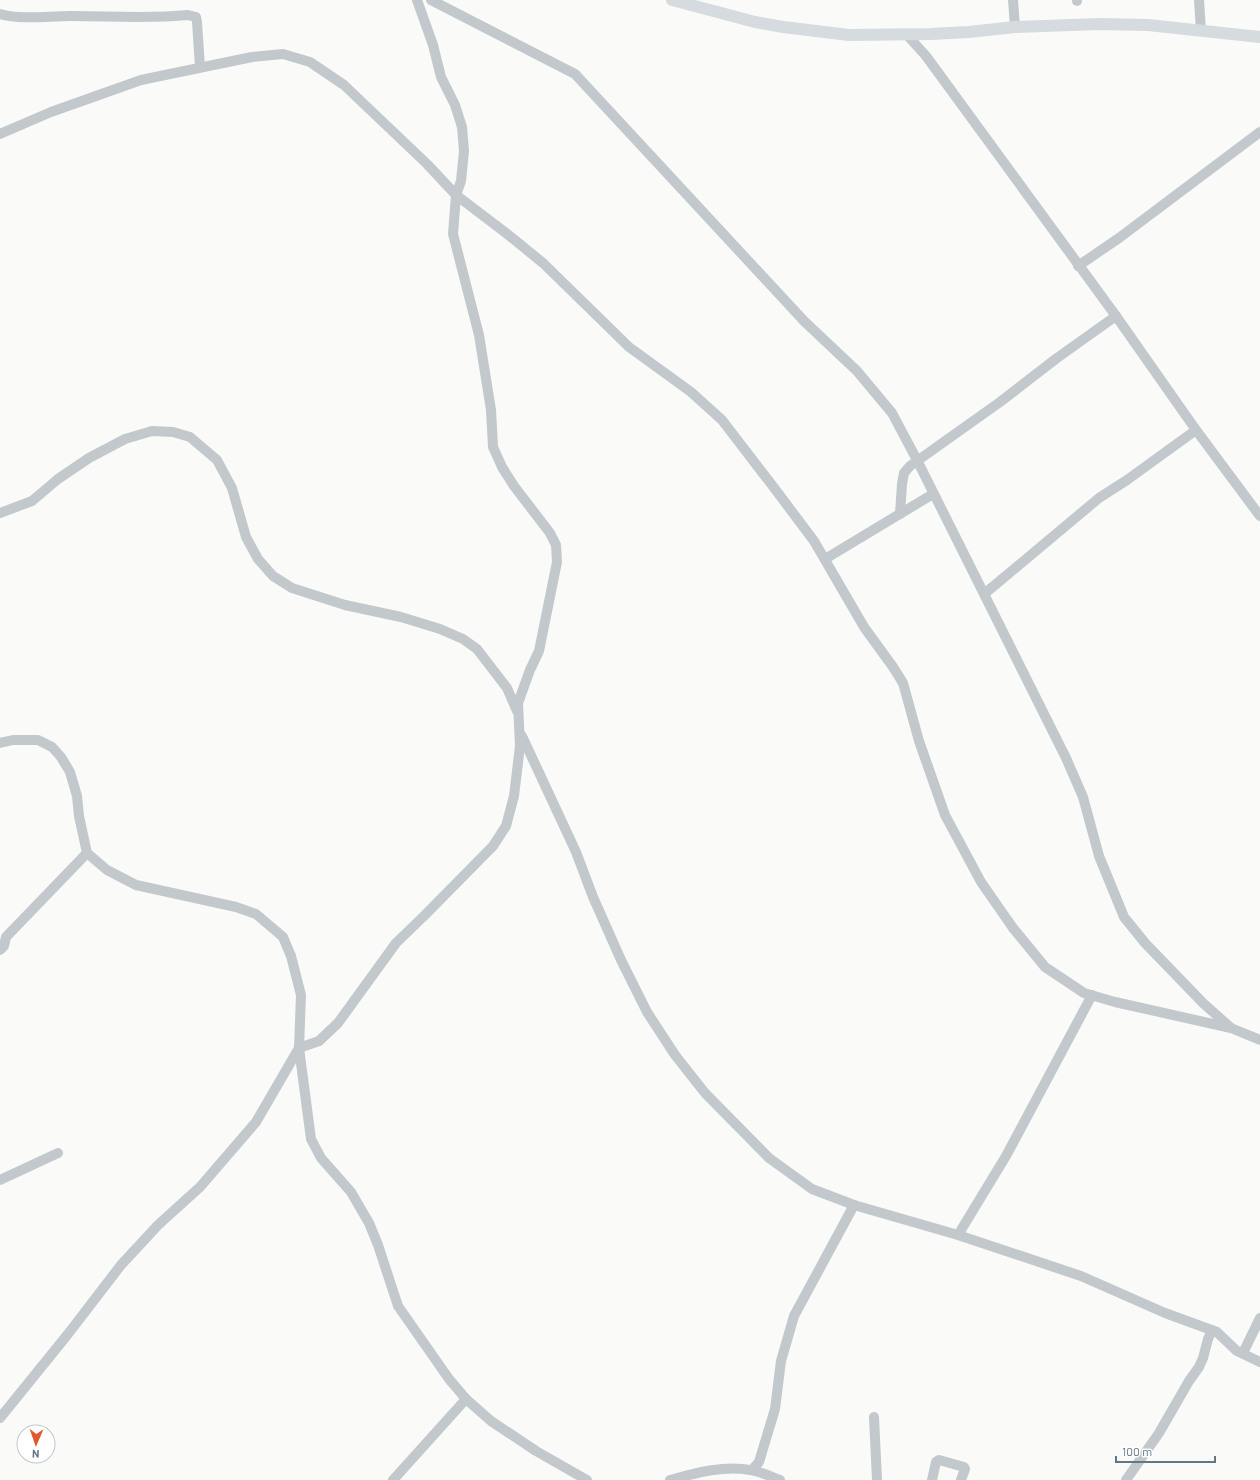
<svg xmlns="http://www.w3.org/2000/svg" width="1260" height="1480" viewBox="0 0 1260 1480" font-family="Barlow,sans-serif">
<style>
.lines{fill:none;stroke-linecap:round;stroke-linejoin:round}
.minor{stroke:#c3c8cc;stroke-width:10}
.major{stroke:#d6dbdf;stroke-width:12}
</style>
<rect width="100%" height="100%" fill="#fafaf8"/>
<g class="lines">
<g class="minor">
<polyline points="417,0 433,45 441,77 455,105 462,127 464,151 461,181 456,195 506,233 543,263 629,347 691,392 722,420 775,489 814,541 864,627 893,667 903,683 919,741 945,815 981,882 1013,928 1045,967 1084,993 1115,1002 1231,1028"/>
<polyline points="431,0 575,74 804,321 857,371 892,413 917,460 1066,758 1083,797 1099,856 1124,917 1145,943 1203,1003 1231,1028 1260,1040"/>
<polyline points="1013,0 1015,27"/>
<polyline points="1199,0 1201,31"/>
<polyline points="1077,1 1077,0"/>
<path d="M0,14c23,6 47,2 71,2 39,0 78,3 117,-1l8,2 1,5 3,45"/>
<polyline points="907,35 926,56 1116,316 1196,430 1260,516"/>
<polyline points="0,134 51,112 141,80 252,57 283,54 310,62 344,85 427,164 456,195 453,234 479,335 491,410 493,447 502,467 514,486 550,533 556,545 557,562 539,651 530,670 518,703 520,746 514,796 506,826 493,846 425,915 396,943 338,1023 319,1041 299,1048 256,1122 200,1187 158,1225 121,1265 68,1334 0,1418"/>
<polyline points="1078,266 1119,238 1260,132"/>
<polyline points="0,513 32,501 58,479 89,458 125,439 152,431 173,432 190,437 217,460 232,488 246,537 258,559 273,576 292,588 345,605 401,617 440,629 463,639 477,649 507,688 517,711"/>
<polyline points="900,514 902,484 904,473 910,466 1000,402 1057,358 1116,316"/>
<polyline points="825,559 933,494"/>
<polyline points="985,594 990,589 995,585 1099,498 1127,480 1196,430"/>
<polyline points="522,736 576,852 593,897 621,960 647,1012 675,1055 705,1093 769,1158 812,1189 854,1205 958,1235 1081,1276 1165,1313 1217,1332 1237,1351 1260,1362"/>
<polyline points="0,743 13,740 38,740 52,747 61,757 70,772 77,796 79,816 87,853 107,870 136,885 236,907 256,914 283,937 291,956 301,995 299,1048 311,1139 321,1158 351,1192 369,1223 378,1245 398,1306 449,1379 466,1399 491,1421 536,1451 587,1480"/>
<polyline points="0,950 4,946 6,937 87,853"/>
<polyline points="0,1180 58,1153"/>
<polyline points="958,1235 1006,1156 1092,995"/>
<polyline points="1243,1353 1260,1318"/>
<polyline points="874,1417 877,1480"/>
<polyline points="752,1470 759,1462 775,1409 781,1361 794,1316 854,1205"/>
<polyline points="393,1480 466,1399"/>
<path d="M670,1480c26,-7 54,-15 80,-10 9,1 22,7 30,10"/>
<polyline points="932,1480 936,1462 939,1460 964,1467 965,1469 961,1480"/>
<polyline points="1126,1480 1159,1433 1189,1381 1199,1367 1203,1358 1208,1339 1212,1330"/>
</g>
<polyline class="major" points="672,0 755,22 783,27 849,35 931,34 969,32 1015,27 1099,24 1148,25 1260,37"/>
</g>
<g transform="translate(36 1444) rotate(182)"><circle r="19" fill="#ffffff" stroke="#c1c8cd"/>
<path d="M0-3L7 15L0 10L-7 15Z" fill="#e4572e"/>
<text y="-6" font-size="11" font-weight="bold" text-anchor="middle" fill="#657683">N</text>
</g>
<path d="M1116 1456v6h99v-6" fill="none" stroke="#657683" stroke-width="2"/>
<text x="1122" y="1456" font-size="12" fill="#657683" stroke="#ffffff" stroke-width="3" paint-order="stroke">100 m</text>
</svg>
